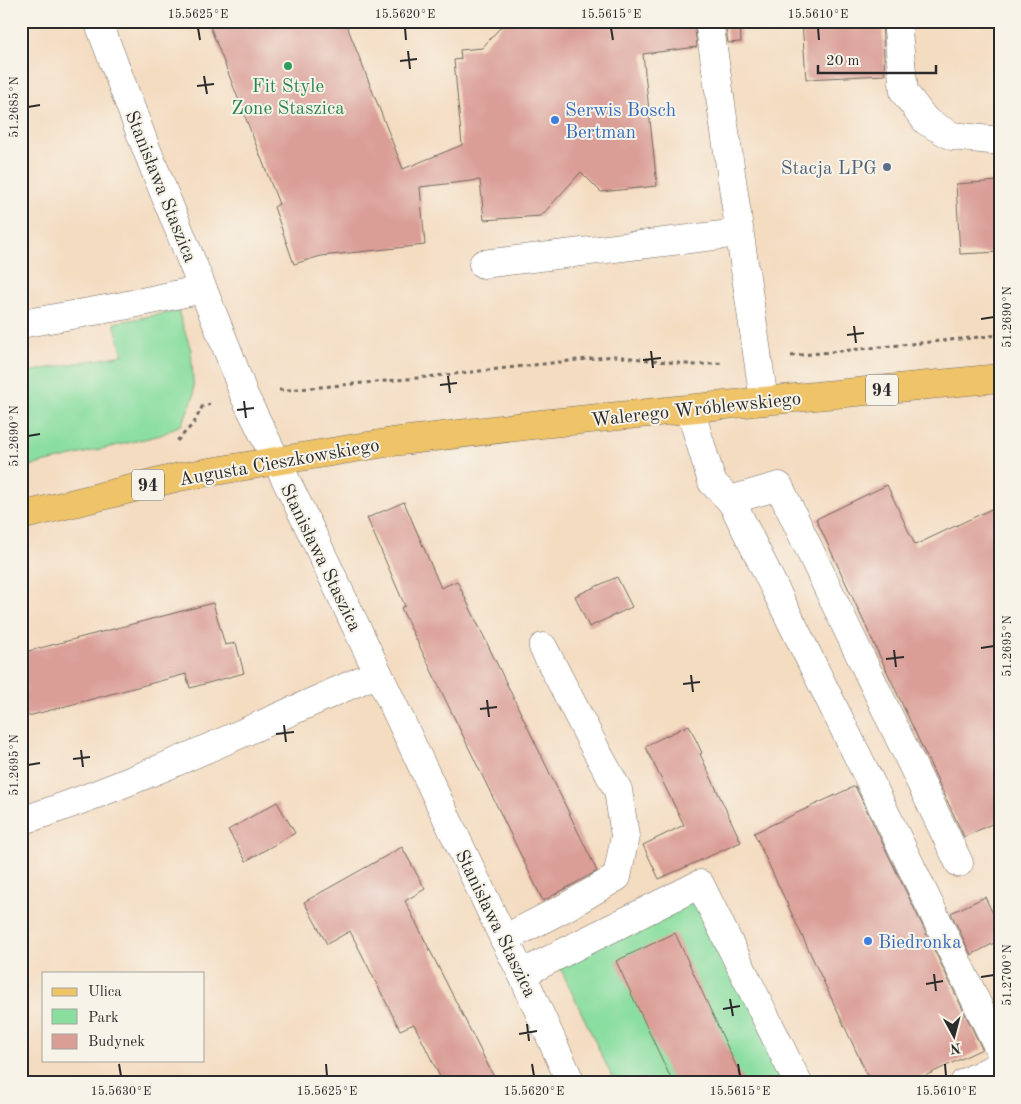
<svg xmlns="http://www.w3.org/2000/svg" width="1021" height="1104" viewBox="0 0 1021 1104" font-family="'Old Standard TT',serif">
<style>
.green{fill:#8adea0;stroke:#5a8466}
.building{fill:#da9e96}
.lines{fill:none;stroke-linecap:round;stroke-linejoin:round}
.minor-casing{stroke:#716960;stroke-width:29}
.major-casing{stroke:#716960;stroke-width:29}
.path{stroke:#716960;stroke-width:3;stroke-dasharray:4 4;stroke-linecap:butt}
.minor{stroke:#fff;stroke-width:28}
.major{stroke:#efc469;stroke-width:28}
.ticks{fill:none;stroke:#2b2b2b;stroke-width:2}
.leisure-dot{fill:#2e9e5b;stroke:#f7f3e8;stroke-width:2}
.shop-dot{fill:#3f7fe0;stroke:#f7f3e8;stroke-width:2}
.service-dot{fill:#5c6f8a;stroke:#f7f3e8;stroke-width:2}
.labels{text-anchor:middle;stroke-width:4;stroke-linejoin:round;paint-order:stroke}
.shield{fill:#f7f3e8;stroke:#686764;stroke-width:1}
.shield-label{font-size:18px;font-weight:bold;fill:#2b2b2b}
.leisure-label{font-size:19px;fill:#27864d;stroke:#f7f3e8}
.shop-label{font-size:19px;fill:#366cbe;stroke:#f7f3e8;text-anchor:start}
.service-label{font-size:19px;fill:#4e5e75;stroke:#f7f3e8;text-anchor:end}
.street-label{font-size:19px;fill:#2b2b2b;stroke:#f7f3e8}
.neatline{fill:none;stroke:#2b2b2b;stroke-width:2}
.ticks-label{font-size:12px;text-anchor:middle;fill:#2b2b2b}
</style>
<rect width="100%" height="100%" fill="#f7f3e8"/>
<filter id="ink" filterUnits="userSpaceOnUse"><feTurbulence type="fractalNoise" baseFrequency=".02" numOctaves="2"/><feDisplacementMap in="SourceGraphic" scale="10" xChannelSelector="R" yChannelSelector="G"/><feConvolveMatrix kernelMatrix="1 2 1 2 8 2 1 2 1" color-interpolation-filters="sRGB"/></filter>
<filter id="wash" filterUnits="userSpaceOnUse"><feTurbulence type="fractalNoise" baseFrequency=".0096" numOctaves="4" result="noise"/><feDisplacementMap in="SourceGraphic" scale="20" xChannelSelector="R" yChannelSelector="G"/><feGaussianBlur stdDeviation="1.12" result="paint"/><feColorMatrix in="noise" values="0 0 0 0 0 0 0 0 0 0 0 0 0 0 0 0 0 1.4 0 .05"/><feComposite in="paint" operator="in"/></filter>
<g filter="url(#wash)">
<rect width="100%" height="100%" fill="#f4dcc1"/>
<g class="green">
<polygon points="178,311 191,350 194,396 182,424 161,435 21,468 21,373 123,355 114,323"/>
<polygon points="703,890 798,1083 615,1083 555,957"/>
</g>
<g id="blocks">
<g class="building">
<polygon points="208,21 345,21 403,169 462,145 454,60 461,59 460,50 482,48 506,21 694,21 697,47 643,54 657,186 601,192 581,172 541,216 484,220 480,180 420,187 425,245 321,256 294,264 274,207 279,204"/>
<polygon points="725,21 740,21 741,42 728,43"/>
<polygon points="802,21 882,21 885,75 806,79"/>
<polygon points="1000,181 1000,252 960,254 956,184"/>
<polygon points="887,485 915,545 1000,505 1000,820 964,837 816,519"/>
<polygon points="404,502 441,588 457,581 597,871 543,901 401,608 405,606 367,518"/>
<polygon points="617,577 632,607 589,627 575,596"/>
<polygon points="213,603 225,645 236,643 244,673 190,688 186,674 21,718 21,653"/>
<polygon points="689,725 702,753 700,754 741,842 659,879 643,845 684,825 645,746"/>
<polygon points="855,786 982,1049 910,1083 871,1083 754,833"/>
<polygon points="277,802 295,833 246,861 228,830"/>
<polygon points="402,847 425,889 405,901 497,1083 443,1083 414,1024 400,1030 350,931 327,944 304,902"/>
<polygon points="985,897 1000,928 1000,940 971,955 951,913"/>
<polygon points="675,933 744,1083 673,1083 616,961"/>
</g>
</g>
</g>
<g filter="url(#ink)">
<use href="#blocks" fill-opacity="0" stroke="#716960" stroke-width="1"/>
<g class="lines">
<defs>
<g id="minor">
<polyline points="98,21 146,148 229,354 244,395 308,525 504,939 522,974 571,1083"/>
<polyline points="709,21 764,401"/>
<polyline points="897,21 904,92 926,121 952,136 1000,141"/>
<polyline points="483,264 739,233"/>
<polyline points="21,324 123,306 203,289"/>
<polyline points="690,409 712,482 730,500 734,506 867,775 1000,1051"/>
<polyline points="730,500 779,486 959,863"/>
<path d="M21,821c123,-40 239,-97 357,-148"/>
<polyline points="504,939 566,907 617,877 625,836 618,790 596,750 543,647"/>
<polyline points="522,974 580,944 700,884 798,1083"/>
<polyline points="964,1083 1000,1065"/>
</g>
<polyline id="major" points="21,516 179,477 392,442 541,424 764,401 1000,378"/>
</defs>
<use href="#minor" class="minor-casing"/>
<use href="#major" class="major-casing"/>
<g class="path">
<polyline points="791,356 1000,335"/>
<polyline points="279,390 288,390 418,378 614,356 695,365 723,363"/>
<polyline points="177,441 194,423 202,407 210,404"/>
</g>
<use href="#minor" class="minor"/>
<use href="#major" class="major"/>
</g>
</g>
<path class="ticks" d="M198,28l2,12M405,28l1,12M611,28l2,12M818,28l1,12M408,51l2,18M400,61l17,-2M204,76l3,18M197,86l17,-2M28,107l12,-2M981,319l13,-2M854,326l2,17M847,335l17,-2M651,351l2,17M643,360l18,-2M448,376l2,17M440,385l17,-2M244,401l2,17M237,410l17,-2M28,436l12,-2M981,648l13,-2M894,650l2,17M886,659l18,-2M691,675l2,17M683,684l17,-2M487,700l2,17M480,709l17,-2M284,725l2,17M276,734l18,-2M81,750l2,17M73,759l17,-2M28,765l12,-2M934,974l2,17M981,977l13,-2M926,984l17,-3M730,999l3,17M723,1009l17,-3M527,1024l2,17M519,1034l18,-3M119,1064l2,12M326,1064l1,12M532,1064l2,12M738,1064l2,12M945,1064l1,12"/>
<circle class="leisure-dot" cx="288" cy="66" r="5"/>
<g class="shop-dot">
<circle cx="555" cy="120" r="5"/>
<circle cx="868" cy="941" r="5"/>
</g>
<circle class="service-dot" cx="887" cy="167" r="5"/>
<g class="labels">
<g class="shield">
<rect x="866" y="374.5" width="32" height="31" rx="4"/>
<rect x="132" y="469.5" width="32" height="31" rx="4"/>
</g>
<g class="shield-label">
<text x="882" y="396">94</text>
<text x="148" y="491">94</text>
</g>
<g class="leisure-label">
<text x="288" y="92">Fit Style<tspan x="288" dy="22">Zone Staszica</tspan></text>
</g>
<g class="shop-label">
<text x="565" y="116">Serwis Bosch<tspan x="565" dy="22">Bertman</tspan></text>
<text x="878" y="948">Biedronka</text>
</g>
<g class="service-label">
<text x="877" y="174">Stacja LPG</text>
</g>
<g class="street-label">
<text transform="translate(162 186) rotate(68)" y="7">Stanisława Staszica</text>
<text transform="translate(696 408) rotate(-6)" y="7">Walerego Wróblewskiego</text>
<text transform="translate(279 461) rotate(-10)" y="7">Augusta Cieszkowskiego</text>
<text transform="translate(322 557) rotate(64)" y="7">Stanisława Staszica</text>
<text transform="translate(497 923) rotate(64)" y="7">Stanisława Staszica</text>
</g>
</g>
<rect width="1021" height="1104" fill="none" stroke="#f7f3e8" stroke-width="55"/>
<rect x="42" y="972" width="162" height="90" fill="#f7f3e8" stroke="#a5a39c"/>
<rect x="52" y="988" width="25" height="8" fill="#efc469" stroke="#a5a39c"/>
<text x="88" y="996" font-size="15" fill="#2b2b2b">Ulica</text>
<rect x="52" y="1009" width="25" height="15" fill="#8adea0" stroke="#a5a39c"/>
<text x="88" y="1022" font-size="15" fill="#2b2b2b">Park</text>
<rect x="52" y="1034" width="25" height="15" fill="#da9e96" stroke="#a5a39c"/>
<text x="88" y="1046" font-size="15" fill="#2b2b2b">Budynek</text>
<g transform="translate(954 1036) rotate(173)" stroke="#f7f3e8" stroke-width="4" paint-order="stroke">
<path d="M0-4L9 19L0 12L-9 19Z" fill="#2b2b2b"/>
<text y="-8" font-size="14" font-weight="bold" text-anchor="middle" fill="#2b2b2b">N</text>
</g>
<path d="M818 65v8h118v-8" fill="none" stroke="#2b2b2b" stroke-width="2.5"/>
<text x="826" y="65" font-size="15" fill="#2b2b2b" stroke="#f7f3e8" stroke-width="4" paint-order="stroke">20 m</text>
<rect x="28" y="28" width="966" height="1048" class="neatline"/>
<g class="ticks-label">
<text x="198" y="18">15.5625°E</text>
<text x="405" y="18">15.5620°E</text>
<text x="611" y="18">15.5615°E</text>
<text x="818" y="18">15.5610°E</text>
<text transform="translate(14 107) rotate(-90)" y="4">51.2685°N</text>
<text transform="translate(1007 317) rotate(-90)" y="4">51.2690°N</text>
<text transform="translate(14 436) rotate(-90)" y="4">51.2690°N</text>
<text transform="translate(1007 646) rotate(-90)" y="4">51.2695°N</text>
<text transform="translate(14 765) rotate(-90)" y="4">51.2695°N</text>
<text transform="translate(1007 975) rotate(-90)" y="4">51.2700°N</text>
<text x="121" y="1095">15.5630°E</text>
<text x="327" y="1095">15.5625°E</text>
<text x="534" y="1095">15.5620°E</text>
<text x="740" y="1095">15.5615°E</text>
<text x="946" y="1095">15.5610°E</text>
</g>
</svg>
